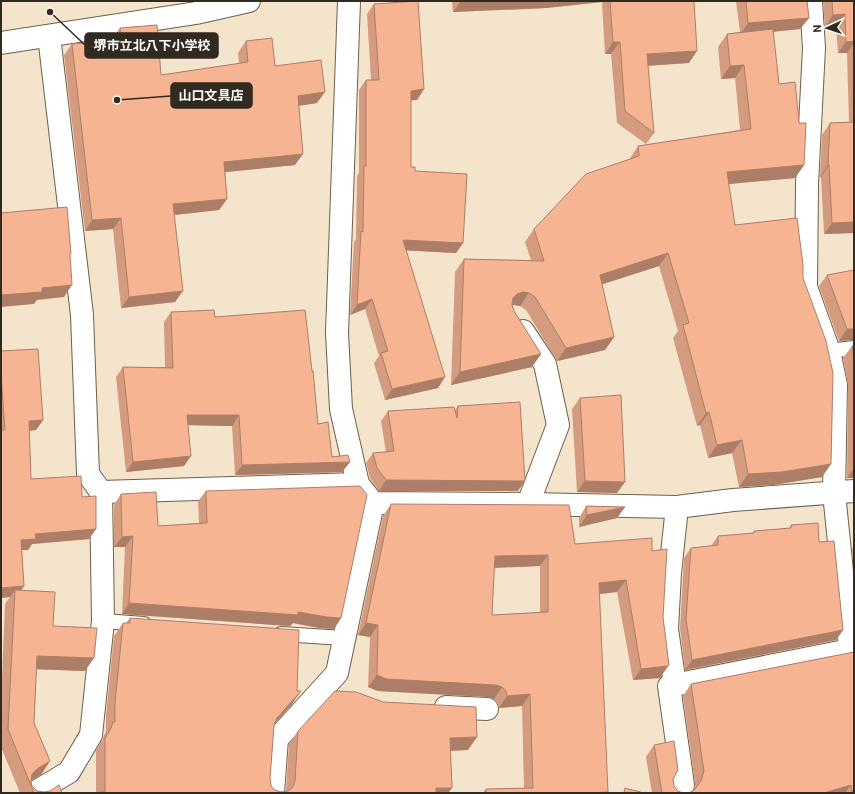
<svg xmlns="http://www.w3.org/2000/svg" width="855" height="794" viewBox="0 0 855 794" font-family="Roboto,'Noto Sans JP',sans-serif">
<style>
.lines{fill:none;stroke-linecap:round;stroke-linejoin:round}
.service-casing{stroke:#6e5f4b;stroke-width:16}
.minor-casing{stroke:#6e5f4b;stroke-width:24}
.service{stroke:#fff;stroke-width:14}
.minor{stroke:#fff;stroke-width:22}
.wall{fill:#d49b7e;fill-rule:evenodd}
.shaded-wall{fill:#ad7e67}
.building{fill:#f7b493;stroke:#ad7e67;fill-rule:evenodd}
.leader{fill:none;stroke:#312a21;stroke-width:1.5}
.callout-dot{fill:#312a21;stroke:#fff;stroke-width:1.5}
.callout{fill:#312a21;stroke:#312a21;stroke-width:1.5}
.callout-label{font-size:13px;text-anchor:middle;font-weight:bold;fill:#fff}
</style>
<rect width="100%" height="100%" fill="#f5e4cc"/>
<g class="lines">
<defs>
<g id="service">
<polyline points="829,351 854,348"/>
<polyline points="103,621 144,624"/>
<polyline points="281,634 344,638"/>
</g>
<g id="minor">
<polyline points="349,1 337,333 341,409 358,484"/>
<polyline points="1,43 196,13 249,1"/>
<polyline points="523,331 545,364 558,425 528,504"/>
<polyline points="101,492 358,484 373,503 528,504 677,507 733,500 854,491"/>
<polyline points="675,685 667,629 670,573 677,507"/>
<polyline points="446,707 487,709"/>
<polyline points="34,793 69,772 91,735 103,621 101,492 88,474 82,315 49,36"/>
<polyline points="273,793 277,739 337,673 373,503"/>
<polyline points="677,793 683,785 669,686 850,650 834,493 836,385 829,351 806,287 807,184 814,48 811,1"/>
</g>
</defs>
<use href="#service" class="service-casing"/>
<use href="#minor" class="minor-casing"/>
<use href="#service" class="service"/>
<use href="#minor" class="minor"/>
</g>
<g class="wall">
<polygon points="452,1 694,1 689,63 648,66 654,133 646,144 617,123 611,54 605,54 602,2 546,8 453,12"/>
<polygon points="736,1 807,1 809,18 800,29 773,32 779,84 799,123 804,165 795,178 729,184 735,225 803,278 822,477 773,485 739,487 732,453 708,458 700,425 697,426 673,338 678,331 659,266 602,284 614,337 605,350 557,361 526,310 520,306 514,305 512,305 514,311 541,354 532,367 451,385 455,272 464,259 531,260 525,242 534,229 629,160 638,146 740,130 735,78 721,79 718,47 727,34 740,32"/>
<polygon points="823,1 854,1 854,233 824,234 821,177 820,177 822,135 830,123 849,122 847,53 838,53 836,26 825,27"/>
<polygon points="374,4 424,89 417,100 411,100 411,167 415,171 463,243 456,253 406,250 438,388 385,400 374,363 379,356 365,309 350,315 354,242 356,239 357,176 359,173 359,90 366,80 371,80 367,14"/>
<polygon points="120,28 161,75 239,64 238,53 246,41 275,66 317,103 299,106 295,165 225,172 227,199 219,210 174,215 175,302 121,308 113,229 85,231 64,55 72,44 112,41 112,39"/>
<polygon points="827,275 853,340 839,341 819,286"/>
<polygon points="171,312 215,317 318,424 332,457 350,462 342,472 235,475 232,426 188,425 184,466 126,472 116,377 123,367 165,367 164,322"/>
<polygon points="852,346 854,346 854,478 847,478 848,385 843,358"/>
<polygon points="1,351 43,420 36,430 29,431 31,479 82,497 96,529 89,539 32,544 28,550 22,550 24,586 21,591 53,626 85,671 36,669 34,723 41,775 31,781 32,786 37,791 44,792 62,793 20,793 1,747 1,703 5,604 10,597 1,598"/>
<polygon points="580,398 617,493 577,492 572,409"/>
<polygon points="458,406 518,491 379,491 370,478 366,463 373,453 386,452 381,421 388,411 455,410"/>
<polygon points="206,491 341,618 334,629 319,628 293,623 290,626 122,614 125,547 114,547 114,505 121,494 158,526 199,523 198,501"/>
<path d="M391,504l184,40 77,7 11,66 -3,61 -27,2 -16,-88 -18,2 8,199h-124l3,-4 38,-1 -2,-82 -23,2 -1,-5 -4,-4 -6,-2 -110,-6 -10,-4 2,-50 -12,-2 25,-119zM540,566v47l-48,2 2,-47z"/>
<polygon points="586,506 625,507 617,518 579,527 579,518"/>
<polygon points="791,525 819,542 843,630 836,640 685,670 680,628 684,558 691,548 711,546 718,536 752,534 754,531 789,528"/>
<polygon points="854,547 854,566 852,549"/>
<polygon points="130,618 292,704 274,723 274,725 270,779 271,786 275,790 281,792 286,791 289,744 298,731 468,750 450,751 448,793 96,793 96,751 102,741 104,735 106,732 106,715 114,636 123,623 126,623"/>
<polygon points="854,652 854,793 687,793 691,792 694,790 695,783 683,696 691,684"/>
<polygon points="654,745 673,779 674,786 678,791 683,793 652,793 646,757"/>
</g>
<g class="shaded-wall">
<polygon points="5,1 24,1 4,2"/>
<polygon points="461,1 603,1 602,2 546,8 453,12"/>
<polygon points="845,14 836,26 825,27 833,15"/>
<polygon points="809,18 800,29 740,35 748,23"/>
<polygon points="854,41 854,43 847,53 838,53 846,42"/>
<polygon points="613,42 620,42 611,54 605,54"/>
<polygon points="697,51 689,63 639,66 647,54"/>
<polygon points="744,65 735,78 721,79 730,66"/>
<polygon points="424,89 417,100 404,101 411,91"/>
<polygon points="325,92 317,103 290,107 298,96"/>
<polygon points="303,154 295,165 216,173 224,162"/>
<polygon points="804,165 795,178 718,185 727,172"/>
<polygon points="828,165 829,165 821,177 820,177"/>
<polygon points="227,199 219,210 165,216 173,204"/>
<polygon points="121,218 113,229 85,231 92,220"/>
<polygon points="854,222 854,233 824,234 832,223"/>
<polygon points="403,240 463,243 456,253 396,250"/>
<polygon points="668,253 659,266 591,288 600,275"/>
<polygon points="72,285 64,297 37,300 34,304 1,307 1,295 42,288"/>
<polygon points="183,291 175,302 121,308 129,297"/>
<polygon points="523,292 529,293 520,306 514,305 508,307 513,298 517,294"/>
<polygon points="372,299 365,309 350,315 357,305"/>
<polygon points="847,329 854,329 854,340 839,341"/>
<polygon points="614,337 605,350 557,361 566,348"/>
<polygon points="541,354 532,367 451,385 460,372"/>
<polygon points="445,377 438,388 385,400 392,389"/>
<polygon points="709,412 700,425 697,426 706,413"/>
<polygon points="187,415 239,415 232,426 180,425"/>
<polygon points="43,420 36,430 21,431 29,421"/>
<polygon points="742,440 732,453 708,458 717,445"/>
<polygon points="191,456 184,466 126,472 133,462"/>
<polygon points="350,462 342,472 235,475 242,465"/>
<polygon points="831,464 822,477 773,485 739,487 748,474"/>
<polygon points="854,468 854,478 847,478"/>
<polygon points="386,480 525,481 518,491 379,491"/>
<polygon points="585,481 625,482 617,493 577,492"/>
<polygon points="625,507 617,518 579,527 587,515"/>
<polygon points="96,529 89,539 32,544 28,550 14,550 21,540 35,534"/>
<polygon points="133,536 125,547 114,547 122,537"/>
<polygon points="548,555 540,566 486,568 495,556"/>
<polygon points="626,580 617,592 590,595 599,583"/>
<polygon points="24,586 16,597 15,590 10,597 1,598 1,588"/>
<polygon points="129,603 298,612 341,618 334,629 319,628 293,623 290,626 122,614"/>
<polygon points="366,623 378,625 370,637 358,635"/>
<polygon points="843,630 836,640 685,670 692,660"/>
<polygon points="37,656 94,658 85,671 28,669"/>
<polygon points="669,665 660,678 633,680 641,669"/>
<polygon points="377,675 496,685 502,687 494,699 488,697 378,691 368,687"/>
<polygon points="301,691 292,704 268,731 277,718"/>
<polygon points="530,694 522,706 499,708 507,696"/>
<polygon points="477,737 468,750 440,751 450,738"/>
<polygon points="50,761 41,775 29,781 32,774 37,769"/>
<polygon points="851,785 845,793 824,793"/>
<polygon points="436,788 452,788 448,793 432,793"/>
<polygon points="854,790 854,793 851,793 852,791"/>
<polygon points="608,792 607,793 588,793"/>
</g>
<g class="building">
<polygon points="418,1 424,89 411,91 411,167 415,167 415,171 467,174 463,243 403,240 445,377 392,389 381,353 388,351 372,299 357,305 361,231 363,232 364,166 366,166 366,80 379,80 374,4"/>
<polygon points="610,1 694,1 697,51 647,54 654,133 625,111 620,42 613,42"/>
<polygon points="746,1 807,1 809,18 748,23"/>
<polygon points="832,1 854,1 854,41 846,42 845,14 833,15"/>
<polygon points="157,25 161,75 248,62 246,41 272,38 275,66 321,60 325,92 298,96 303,154 224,162 227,199 173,204 183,291 129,297 121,218 92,220 72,44 121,40 120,28"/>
<polygon points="773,29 779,84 795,82 799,123 806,123 804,165 727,172 735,225 797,218 803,265 803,278 826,341 833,373 831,464 782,472 748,474 742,440 717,445 709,412 706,413 683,325 689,323 668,253 600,275 614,337 566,348 535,297 529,293 523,292 517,294 513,298 512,305 514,311 541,354 460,372 464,259 544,261 534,229 586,174 639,156 638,146 751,129 744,65 730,66 727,34"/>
<polygon points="854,122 854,222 832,223 829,165 828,165 830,123"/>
<polygon points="67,207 71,254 70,254 72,285 42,288 42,292 1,295 1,213"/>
<polygon points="854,270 854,329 847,329 827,275"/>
<polygon points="214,310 215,317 305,310 312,371 313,371 318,424 328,422 332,457 348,455 350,462 242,465 239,415 187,415 191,456 133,462 123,367 173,368 171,312"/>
<polygon points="852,346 854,346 854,359"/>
<polygon points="38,349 43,420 29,421 31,479 81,476 82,497 96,496 96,529 35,534 36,539 21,540 24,586 1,588 1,430 5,430 1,375 1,351"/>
<polygon points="621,395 625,482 585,481 580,398"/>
<polygon points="520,402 525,481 386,480 377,468 373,453 394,451 388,411 454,407 457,418 458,406"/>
<polygon points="360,486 367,495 341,618 327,617 298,612 298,615 129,603 133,536 122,537 121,494 156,492 158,526 207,523 206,491"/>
<path d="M391,504l178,1 6,39 77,-6v13l15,-2 -4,68 6,48 -1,1 -27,3 -15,-89 -27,3 9,209 -20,1h-102v-4l47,-1 -3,-94 -23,2 -1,-5 -4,-4 -6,-2 -110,-6 -9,-4 1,-50 -12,-2zM548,555v57l-56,3 3,-59z"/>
<polygon points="586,506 625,507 587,515"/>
<polygon points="818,523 819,542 834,541 843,630 692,660 686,619 691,548 718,545 718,536 754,533 754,531 791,528 791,525"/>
<polygon points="15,590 55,592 53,626 97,628 94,658 37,656 34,723 50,761 37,769 32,774 31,781 32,786 37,791 44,792 50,791 59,785 62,793 34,793 8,729"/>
<polygon points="130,618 299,630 297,691 301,691 277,718 274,725 270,779 271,786 275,790 281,792 288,791 293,787 295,781 298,731 335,691 356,692 383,702 476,707 477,737 450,738 452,788 436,788 436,793 89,793 105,792 105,738 111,728 113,722 115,722 115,702 123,623 130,623"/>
<polygon points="854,652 854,790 852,791 851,785 824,793 687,793 691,792 695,789 701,781 704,771 691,684"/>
<polygon points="674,741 678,770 673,779 674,786 678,791 683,793 662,793 654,745"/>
<polygon points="625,788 644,793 624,793"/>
</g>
<path class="leader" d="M50 12L85 45M117 100L171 96"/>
<g class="callout-dot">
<circle cx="50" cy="12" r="4"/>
<circle cx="117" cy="100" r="4"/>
</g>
<g class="callout">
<rect x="85" y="33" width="133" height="25" rx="4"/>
<rect x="171" y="83" width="81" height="25" rx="4"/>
</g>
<g class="callout-label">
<text x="152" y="50">堺市立北八下小学校</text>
<text x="211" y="100">山口文具店</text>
</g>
<rect width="855" height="794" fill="none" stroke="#312a21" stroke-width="4"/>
<g transform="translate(827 28) rotate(267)" stroke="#ffffff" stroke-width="3" paint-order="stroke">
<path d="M0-3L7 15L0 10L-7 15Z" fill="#312a21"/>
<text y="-6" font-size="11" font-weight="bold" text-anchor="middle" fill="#312a21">N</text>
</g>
</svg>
